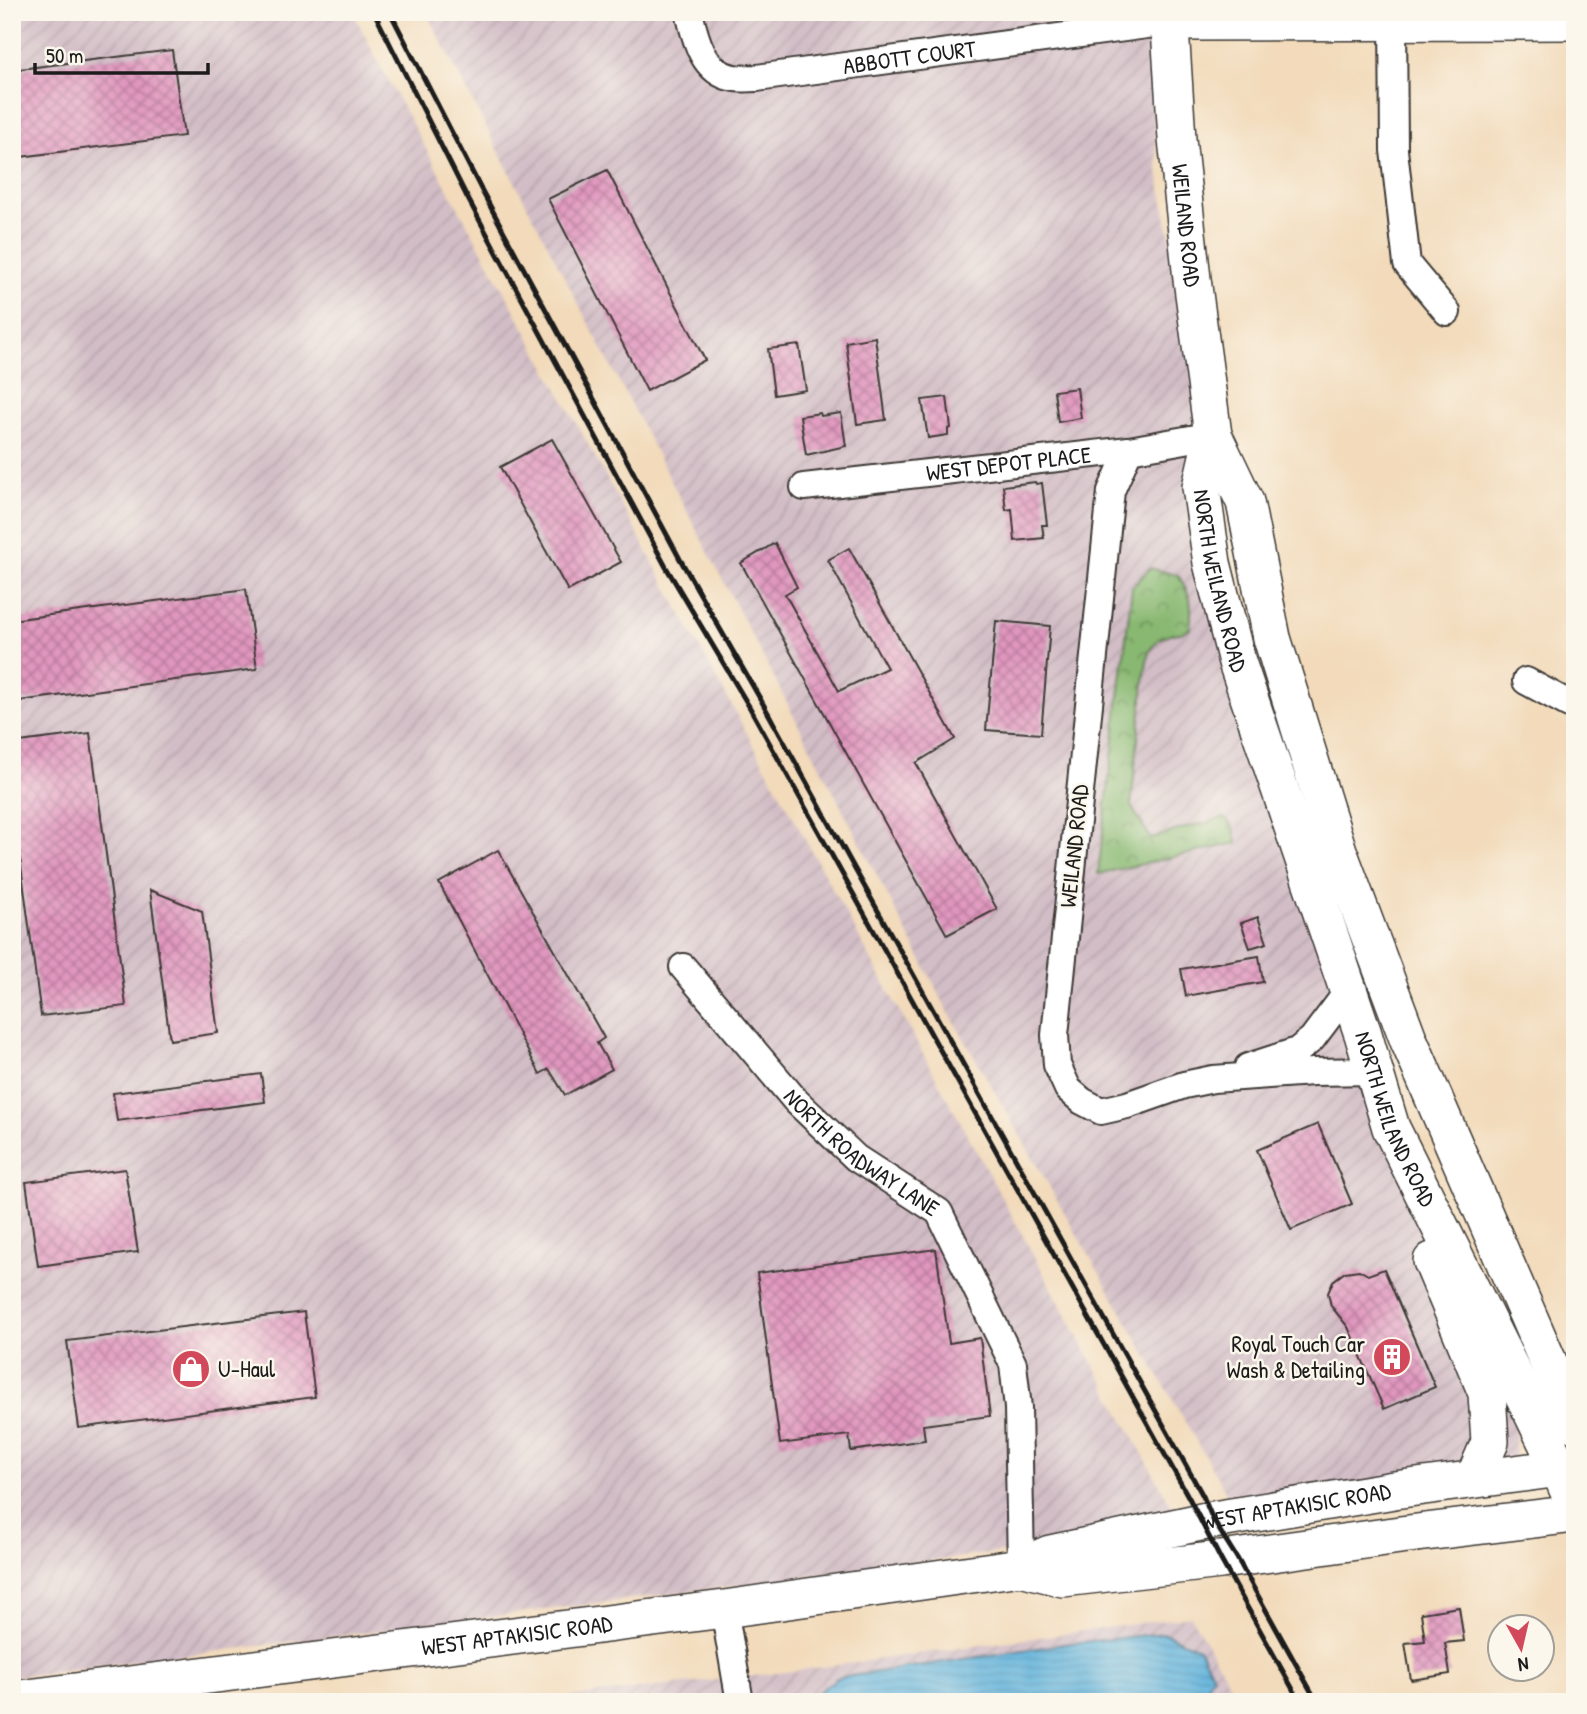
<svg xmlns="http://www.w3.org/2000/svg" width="1587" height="1714" viewBox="0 0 1587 1714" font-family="'Patrick Hand',sans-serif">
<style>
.industrial{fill:url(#industrial-furrows)}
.forest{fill:url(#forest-crowns);stroke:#526a46;stroke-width:2}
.water{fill:url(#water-rules);stroke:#3e677c;stroke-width:2}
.building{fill:url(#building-cross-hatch)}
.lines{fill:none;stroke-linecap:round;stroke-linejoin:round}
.street-casing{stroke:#3c3834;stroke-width:30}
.secondary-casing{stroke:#3c3834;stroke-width:40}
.street{stroke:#fff;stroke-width:26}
.secondary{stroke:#fff;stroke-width:37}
.rail{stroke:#1c1c1c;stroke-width:5}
.labels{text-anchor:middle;stroke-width:5;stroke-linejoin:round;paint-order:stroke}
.street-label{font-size:23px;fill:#1c1c1c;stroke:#fbf7ec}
.poi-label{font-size:23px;fill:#1c1c1c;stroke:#fbf7ec;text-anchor:end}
</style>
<defs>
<pattern id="industrial-furrows" width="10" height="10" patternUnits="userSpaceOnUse" patternTransform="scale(1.75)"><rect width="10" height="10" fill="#d2bdc6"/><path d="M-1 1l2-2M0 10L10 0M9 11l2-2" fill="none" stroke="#b4a2aa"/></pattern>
<pattern id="forest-crowns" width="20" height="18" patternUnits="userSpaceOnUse" patternTransform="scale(1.75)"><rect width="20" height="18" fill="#88b871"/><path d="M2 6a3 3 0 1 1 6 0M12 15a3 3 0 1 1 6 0" fill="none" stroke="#6e955c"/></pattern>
<pattern id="water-rules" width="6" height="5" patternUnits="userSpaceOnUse" patternTransform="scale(1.75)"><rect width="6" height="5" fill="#60b2db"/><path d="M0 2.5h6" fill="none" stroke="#5398bb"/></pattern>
<pattern id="building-cross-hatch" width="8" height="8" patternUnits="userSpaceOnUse" patternTransform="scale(1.75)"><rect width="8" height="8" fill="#e197bf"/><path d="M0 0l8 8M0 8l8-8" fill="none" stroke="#b67a9a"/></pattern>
</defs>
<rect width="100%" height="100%" fill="#fbf7ec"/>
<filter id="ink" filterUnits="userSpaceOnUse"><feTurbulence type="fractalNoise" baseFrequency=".0143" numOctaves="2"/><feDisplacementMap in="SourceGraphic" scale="14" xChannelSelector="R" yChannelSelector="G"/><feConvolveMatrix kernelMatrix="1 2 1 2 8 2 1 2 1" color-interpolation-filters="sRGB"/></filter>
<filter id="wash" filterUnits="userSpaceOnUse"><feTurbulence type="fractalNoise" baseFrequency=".00686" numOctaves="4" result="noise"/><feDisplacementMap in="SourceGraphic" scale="28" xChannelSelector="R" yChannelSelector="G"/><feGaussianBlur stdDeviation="1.57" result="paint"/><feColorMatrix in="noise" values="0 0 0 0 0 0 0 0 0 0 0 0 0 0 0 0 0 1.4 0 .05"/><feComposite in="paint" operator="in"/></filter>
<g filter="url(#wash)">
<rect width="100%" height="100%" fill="#f2daba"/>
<g class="industrial">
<polygon points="12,12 353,12 376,58 1184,1529 12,1677"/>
<polygon points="426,12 1146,12 1158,172 1263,739 1517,1412 1514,1464 1242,1520 948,1011"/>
<polygon points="1191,1616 1240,1702 526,1702 787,1672"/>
</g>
<path class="forest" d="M1150,568l28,7c13,21 15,28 12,53l-9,5 -11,1 -11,5 -10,12 -4,22 -14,133 20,33c18,-6 33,-12 51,-15 8,0 13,-5 22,-6 9,7 12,14 13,25l-139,31 34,-287z"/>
<polygon class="water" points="1164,1633 1199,1648 1213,1676 1203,1692 1162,1702 816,1702 817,1693 837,1678 1064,1644"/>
<g id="blocks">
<g class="building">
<polygon points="172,50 184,136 12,158 12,70"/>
<polygon points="607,170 705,360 647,391 548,199"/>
<polygon points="875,337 886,420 857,424 846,342"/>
<polygon points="799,345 806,390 774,395 768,349"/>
<polygon points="1077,388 1081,418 1058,422 1054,391"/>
<polygon points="947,397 951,428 948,429 948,435 928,438 922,400"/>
<polygon points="820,413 821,416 841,413 846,446 806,455 800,416"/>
<polygon points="552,439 621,562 568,591 500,467"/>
<polygon points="1035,482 1036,484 1042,483 1047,525 1042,525 1044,538 1015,541 1012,509 1006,510 1003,486"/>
<polygon points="775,543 797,587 785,594 839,691 887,668 828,560 849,548 955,739 916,763 997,909 947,935 741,563"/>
<polygon points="246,589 257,669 12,702 12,620"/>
<polygon points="996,621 1050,626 1041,734 986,730"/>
<polygon points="90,733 126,1006 41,1016 12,798 12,743"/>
<polygon points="498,850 604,1038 597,1043 612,1069 565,1095 549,1069 540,1074 439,883"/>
<polygon points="150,890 202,911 218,1033 170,1040"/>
<polygon points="1258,917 1267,943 1250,948 1241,923"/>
<polygon points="1259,956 1263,982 1186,996 1181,969"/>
<polygon points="261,1074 265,1102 117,1121 113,1093"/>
<polygon points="1318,1124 1352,1204 1291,1230 1257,1150"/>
<polygon points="125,1169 138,1252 38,1266 26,1182"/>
<polygon points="936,1249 949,1343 980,1338 990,1416 923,1425 925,1440 851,1451 849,1435 780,1444 757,1273"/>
<polygon points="1384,1269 1435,1387 1384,1409 1348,1327 1331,1306 1328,1293 1333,1281 1345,1272 1359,1270 1368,1275"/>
<polygon points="304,1312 315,1397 79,1428 67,1341"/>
<polygon points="1459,1607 1464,1641 1445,1643 1450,1674 1411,1680 1405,1643 1425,1641 1421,1613"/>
</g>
</g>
</g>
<g filter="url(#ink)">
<use href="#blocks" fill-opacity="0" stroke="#3c3834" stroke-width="2"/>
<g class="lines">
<defs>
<g id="street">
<path id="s1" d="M689,12c6,26 14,61 45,66 7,1 16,0 23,0l412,-56"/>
<polyline points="1393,12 1394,150 1407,264 1447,312"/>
<polyline points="1129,450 1111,491 1055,1035 1057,1065 1068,1089 1082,1101 1101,1111 1127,1105 1184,1085 1213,1079 1313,1072 1375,1071"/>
<path id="s2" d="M804,487l325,-37 84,-15"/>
<polyline points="1526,681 1569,704 1575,704"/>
<path id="s3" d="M683,967l113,134 60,57 83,54 74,152 5,44 3,159"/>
<polyline points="1248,1067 1297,1051 1312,1039 1348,991"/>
<polyline points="724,1609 740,1702"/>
</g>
<g id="secondary">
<path id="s4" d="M1169,12l8,127 15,140 21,156 32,67 27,136 66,213 71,190 166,383"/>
<polyline points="1169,22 1575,21"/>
<path id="s5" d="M1213,435l-12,52 11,76 25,99 126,372 28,94 142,286 26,54 16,38"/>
<polyline points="1432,1261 1487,1393 1490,1442 1474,1479"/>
<polyline points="1021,1567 1063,1578 1221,1560 1400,1535 1575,1514"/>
<path id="s6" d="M12,1700l712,-91 297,-42 29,-13 151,-32 193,-32 181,-24"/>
</g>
</defs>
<use href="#street" class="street-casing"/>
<use href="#secondary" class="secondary-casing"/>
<use href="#street" class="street"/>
<use href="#secondary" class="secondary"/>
<g class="rail">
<polyline points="374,12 466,195 666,567 750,708 1189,1498 1221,1560 1300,1702"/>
<polyline points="390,12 482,191 680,559 762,702 1203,1496 1213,1520 1237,1558 1317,1702"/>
</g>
</g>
</g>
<defs>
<symbol id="building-disc" viewBox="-11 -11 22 22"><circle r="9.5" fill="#d1495b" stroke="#fbf7ec"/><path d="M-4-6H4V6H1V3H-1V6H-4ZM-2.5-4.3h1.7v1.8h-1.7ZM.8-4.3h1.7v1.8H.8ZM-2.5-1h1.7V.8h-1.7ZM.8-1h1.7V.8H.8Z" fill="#fff"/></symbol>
<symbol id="shop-disc" viewBox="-11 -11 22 22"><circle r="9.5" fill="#d1495b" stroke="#fbf7ec"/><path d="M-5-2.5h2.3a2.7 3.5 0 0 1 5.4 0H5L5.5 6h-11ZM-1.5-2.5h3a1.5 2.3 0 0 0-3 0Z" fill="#fff"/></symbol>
</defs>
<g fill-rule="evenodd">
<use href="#building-disc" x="1370" y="1335" width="44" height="44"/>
<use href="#shop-disc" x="169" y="1347" width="44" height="44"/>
</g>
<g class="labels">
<g class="street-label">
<text dy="8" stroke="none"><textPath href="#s1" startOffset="262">ABBOTT COURT</textPath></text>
<text dy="8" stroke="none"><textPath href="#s4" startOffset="214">WEILAND ROAD</textPath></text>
<text dy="8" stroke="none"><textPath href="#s2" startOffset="206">WEST DEPOT PLACE</textPath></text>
<text dy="8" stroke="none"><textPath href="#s5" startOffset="149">NORTH WEILAND ROAD</textPath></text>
<text transform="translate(1074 846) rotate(-84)" y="8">WEILAND ROAD</text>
<text dy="8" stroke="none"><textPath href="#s5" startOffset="716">NORTH WEILAND ROAD</textPath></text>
<text dy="8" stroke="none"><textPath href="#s3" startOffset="259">NORTH ROADWAY LANE</textPath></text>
<text dy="8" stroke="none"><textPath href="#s6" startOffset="1300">WEST APTAKISIC ROAD</textPath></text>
<text dy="8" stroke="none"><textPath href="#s6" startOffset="509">WEST APTAKISIC ROAD</textPath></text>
</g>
<g class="poi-label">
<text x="1365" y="1352">Royal Touch Car<tspan x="1365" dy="26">Wash &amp; Detailing</tspan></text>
<text x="218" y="1377" text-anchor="start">U-Haul</text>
</g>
</g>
<rect width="1587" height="1714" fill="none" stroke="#fbf7ec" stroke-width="42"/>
<g transform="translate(1521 1648) rotate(172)"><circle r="33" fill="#fbf7ec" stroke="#a29f99" stroke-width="2"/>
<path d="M0-5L12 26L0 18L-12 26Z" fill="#d1495b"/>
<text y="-10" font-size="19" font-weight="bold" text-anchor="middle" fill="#1c1c1c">N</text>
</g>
<path d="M35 63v10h173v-10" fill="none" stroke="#1c1c1c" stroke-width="3.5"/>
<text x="46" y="63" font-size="21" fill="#1c1c1c" stroke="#fbf7ec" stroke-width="5" paint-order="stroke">50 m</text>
</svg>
